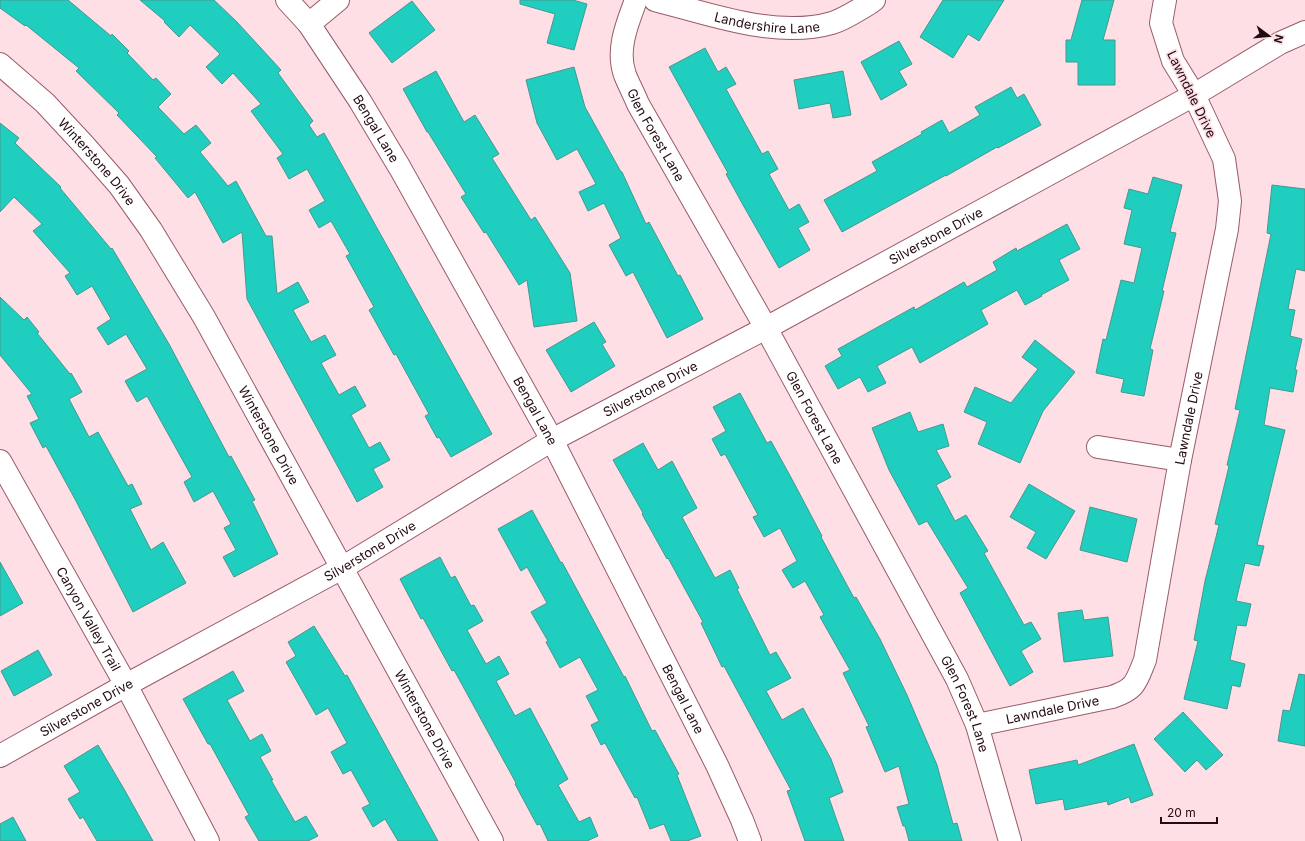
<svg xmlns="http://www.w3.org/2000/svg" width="1305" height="841" viewBox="0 0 1305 841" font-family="Inter,sans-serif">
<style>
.building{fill:#1fcebf;stroke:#459990}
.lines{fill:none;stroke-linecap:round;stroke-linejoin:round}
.minor-casing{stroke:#995b69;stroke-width:24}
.minor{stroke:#fff;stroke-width:22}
.labels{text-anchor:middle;stroke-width:3.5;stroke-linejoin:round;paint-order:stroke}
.street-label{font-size:13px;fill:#220b11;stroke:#fddfe5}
</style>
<rect width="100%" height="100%" fill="#fddfe5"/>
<g class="building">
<polygon points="0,0 68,0 111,36 112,34 129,51 127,53 153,80 156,78 171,94 158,107 184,134 196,125 211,143 200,152 228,186 236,181 266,236 272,236 277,294 298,282 309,302 293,310 311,342 325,335 336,355 321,363 339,395 355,386 366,406 351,415 369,448 380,442 390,460 373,469 383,487 357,502 247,299 242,232 223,243 195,192 188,198 155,158 157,157 117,115 119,113 76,71 79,68 26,25 25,26 0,8"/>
<polygon points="140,0 214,0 237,22 281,70 278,73 313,121 309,125 317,137 324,133 492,434 451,457 439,437 437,438 425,416 429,414 396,354 394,355 369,310 374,307 346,256 350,254 331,221 319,228 309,210 325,201 307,169 289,179 277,158 283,154 251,111 261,104 233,73 222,84 206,67 220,54 190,25 179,37 164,22 165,21"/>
<polygon points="520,0 573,0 587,4 574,50 547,43 555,14 520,4"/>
<polygon points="943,0 1004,0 979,41 968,34 953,58 920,37"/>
<polygon points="1082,0 1114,0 1103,40 1115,40 1115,85 1078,85 1078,62 1066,62 1066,40 1071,40"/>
<polygon points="412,1 435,30 392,63 369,33"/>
<polygon points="899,41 912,64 899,71 907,85 881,100 861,62"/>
<polygon points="705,48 718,72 726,67 736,84 726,89 762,154 768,151 778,169 769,174 789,210 799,204 809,222 798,228 810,250 779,268 743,205 726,174 728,173 669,67"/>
<polygon points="574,67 585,107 621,172 622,172 646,224 649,222 678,276 680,275 703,319 667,338 633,272 626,276 609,245 621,238 604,203 588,211 579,192 596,184 577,149 557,160 537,123 526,80"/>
<polygon points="436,71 464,122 475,115 499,154 492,158 531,220 535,217 570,273 577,321 534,327 527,280 519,285 486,232 484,233 461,197 466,194 428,132 427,132 403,89"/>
<polygon points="843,71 851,115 833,118 830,103 799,109 794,80"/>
<polygon points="1011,87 1017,98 1024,94 1041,125 998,148 997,147 946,176 946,175 842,232 824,200 877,171 872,162 922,134 921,132 942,120 949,133 980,115 975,107"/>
<polygon points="0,123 19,138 15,143 61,187 60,188 111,249 112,248 169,344 229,457 231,456 255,500 252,501 278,554 234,577 223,557 236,550 224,528 231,524 213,491 194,502 184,482 192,477 147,396 137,402 125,381 147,369 126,334 108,345 97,328 111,319 92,286 77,295 65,276 70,273 33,231 42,224 14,197 0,212"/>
<polygon points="1153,177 1182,185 1170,232 1176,233 1162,291 1164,291 1150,349 1153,350 1144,396 1121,392 1124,379 1096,373 1103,339 1106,340 1121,280 1134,283 1142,248 1124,244 1132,210 1124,208 1129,189 1148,194"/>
<polygon points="1272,185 1305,189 1305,271 1296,269 1288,309 1295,310 1290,336 1302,339 1295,370 1297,370 1293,392 1270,388 1264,425 1285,430 1257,545 1264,546 1259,566 1245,563 1236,601 1251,604 1246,626 1237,625 1230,660 1245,664 1240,687 1232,685 1227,709 1184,699 1198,641 1194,640 1205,581 1219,525 1215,524 1229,466 1227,465 1240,410 1235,409 1271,234 1267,233"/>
<polygon points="1067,224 1080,249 1059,260 1069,280 1041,295 1042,296 1025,305 1017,290 981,310 988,324 920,363 912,347 877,366 886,383 868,392 860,377 838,389 825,366 842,356 838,349 914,307 915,310 964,282 967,287 997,270 993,262 1016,248 1017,251"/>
<polygon points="0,297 24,320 27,317 39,332 37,333 70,374 71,373 82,392 69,399 89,437 98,432 128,486 132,484 142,504 130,509 151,550 163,542 186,583 133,612 76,501 46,446 43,448 30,423 39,419 27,396 32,394 0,355"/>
<polygon points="594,322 606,342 602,344 615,366 571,392 546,350"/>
<polygon points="1035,340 1075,372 1043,411 1020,463 978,444 987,422 964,412 975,387 1011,403 1038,369 1022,357"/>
<polygon points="740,393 767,443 771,441 794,483 822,536 821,537 854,598 856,597 880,639 907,695 937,765 953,824 957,823 962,841 909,841 905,826 903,826 897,807 909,804 899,766 885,772 866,727 869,726 843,673 850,670 820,617 824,615 805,581 793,588 782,570 797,561 780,528 764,537 753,517 758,515 725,454 721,456 712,439 726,431 713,407"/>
<polygon points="910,412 918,432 943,424 949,446 936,450 951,477 936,485 955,521 966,515 988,551 984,553 1024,625 1031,622 1041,639 1021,651 1033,672 1010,686 960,593 968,588 927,521 919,525 889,470 872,428"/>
<polygon points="643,443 658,470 672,461 697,508 682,517 715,578 730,570 739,588 737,589 770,655 776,652 791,678 766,691 782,720 803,708 831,759 843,792 829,798 844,841 805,841 787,791 791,790 724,666 722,667 701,623 703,622 668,558 667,559 642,514 643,513 613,460"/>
<polygon points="1029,484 1075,511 1046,559 1027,548 1036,532 1010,517"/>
<polygon points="1090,507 1137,519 1127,562 1080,550"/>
<polygon points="532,510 561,563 562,562 624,677 625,676 652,731 655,730 679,774 677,775 701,836 687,841 671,841 664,824 650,829 637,797 635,798 605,743 601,745 591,725 599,721 586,696 598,690 580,657 560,668 546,642 548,641 531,612 547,603 527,567 521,571 498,529"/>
<polygon points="440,557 451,578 455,576 471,606 474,605 483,621 467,630 486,664 499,656 509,674 496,681 515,716 530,708 568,779 558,785 579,822 590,817 598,836 587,841 548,841 540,824 537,825 515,784 516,783 454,670 452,671 423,618 421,619 400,579"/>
<polygon points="0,562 23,603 0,616"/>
<polygon points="1082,610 1084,620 1108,617 1113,656 1064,662 1058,613"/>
<polygon points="314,626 345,676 347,675 438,841 398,841 385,819 373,827 362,808 370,804 351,770 343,774 331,752 347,743 328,708 316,715 286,662 296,656 288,642"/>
<polygon points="38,650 52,675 14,696 1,671"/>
<polygon points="233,671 244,691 227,700 250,741 262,734 271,751 260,757 273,780 271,780 295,822 306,816 318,836 308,841 259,841 245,817 249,815 210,744 208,744 183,699"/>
<polygon points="1299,674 1305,675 1305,746 1278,741 1283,710 1290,711"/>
<polygon points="1183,712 1223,755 1206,770 1197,760 1185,772 1154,739"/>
<polygon points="1134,744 1153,795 1131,803 1129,797 1108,805 1107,801 1065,810 1063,799 1036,804 1029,770 1077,760 1078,765"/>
<polygon points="98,745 124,789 153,841 97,841 83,817 80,819 68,799 80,792 64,766"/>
<polygon points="13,817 26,841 0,841 0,824"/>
</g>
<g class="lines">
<defs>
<g id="minor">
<path id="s1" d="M287,0l22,24 51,77 40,67 152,272 165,325 25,55 8,21"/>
<path id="s2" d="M636,0c-9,24 -20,50 -11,75 4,10 9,19 13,29l128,224 191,351 20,46 33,116"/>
<path id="s3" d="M655,0c55,14 121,39 177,23 13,-4 26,-13 38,-20l4,-3"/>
<polyline points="309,24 338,0"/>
<path id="s4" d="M0,64l45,39 39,42 35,40 32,45 53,87 288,524"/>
<polyline points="1098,447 1180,460"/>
<path id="s5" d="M0,461l126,224 82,156"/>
<path id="s6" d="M977,725l135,-28c24,-8 24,-15 33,-37l35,-200 47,-231 3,-28 -6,-42 -30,-64 -21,-34 -12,-38 4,-23"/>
<path id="s7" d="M0,756l126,-71 216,-117 210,-128 214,-112 428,-233 86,-52 25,-11"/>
</g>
</defs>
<use href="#minor" class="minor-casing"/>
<use href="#minor" class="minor"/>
</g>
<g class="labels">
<g class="street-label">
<text dy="5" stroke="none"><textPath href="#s3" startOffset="115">Landershire Lane</textPath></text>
<text transform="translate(1192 94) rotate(64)" y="5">Lawndale Drive</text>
<text dy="5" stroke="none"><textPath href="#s1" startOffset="157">Bengal Lane</textPath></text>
<text dy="5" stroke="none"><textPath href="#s2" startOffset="145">Glen Forest Lane</textPath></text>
<text dy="5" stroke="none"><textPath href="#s4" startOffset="138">Winterstone Drive</textPath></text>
<text dy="5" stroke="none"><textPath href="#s7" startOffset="1071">Silverstone Drive</textPath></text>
<text dy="5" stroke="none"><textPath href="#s7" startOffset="747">Silverstone Drive</textPath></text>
<text dy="5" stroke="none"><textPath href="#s1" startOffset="481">Bengal Lane</textPath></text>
<text dy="5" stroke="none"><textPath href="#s2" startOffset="469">Glen Forest Lane</textPath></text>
<text dy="5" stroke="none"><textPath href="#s6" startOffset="436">Lawndale Drive</textPath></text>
<text dy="5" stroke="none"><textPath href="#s4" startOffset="462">Winterstone Drive</textPath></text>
<text dy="5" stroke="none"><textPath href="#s7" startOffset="423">Silverstone Drive</textPath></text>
<text dy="5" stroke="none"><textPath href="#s5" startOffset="181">Canyon Valley Trail</textPath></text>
<text dy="5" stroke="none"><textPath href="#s1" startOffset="805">Bengal Lane</textPath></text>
<text dy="5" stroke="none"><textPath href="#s2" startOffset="793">Glen Forest Lane</textPath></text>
<text dy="5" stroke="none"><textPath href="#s7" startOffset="99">Silverstone Drive</textPath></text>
<text dy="5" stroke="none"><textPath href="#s6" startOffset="77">Lawndale Drive</textPath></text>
<text dy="5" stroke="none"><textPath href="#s4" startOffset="786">Winterstone Drive</textPath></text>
</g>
</g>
<g transform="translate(1269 36) rotate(106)" stroke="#fddfe5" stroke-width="3" paint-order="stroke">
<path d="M0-3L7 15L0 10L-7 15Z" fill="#220b11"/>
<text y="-6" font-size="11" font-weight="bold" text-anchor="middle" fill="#220b11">N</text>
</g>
<path d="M1161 817v6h56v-6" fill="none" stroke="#220b11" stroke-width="2"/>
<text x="1167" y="817" font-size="12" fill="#220b11" stroke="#fddfe5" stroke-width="3" paint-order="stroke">20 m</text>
</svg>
